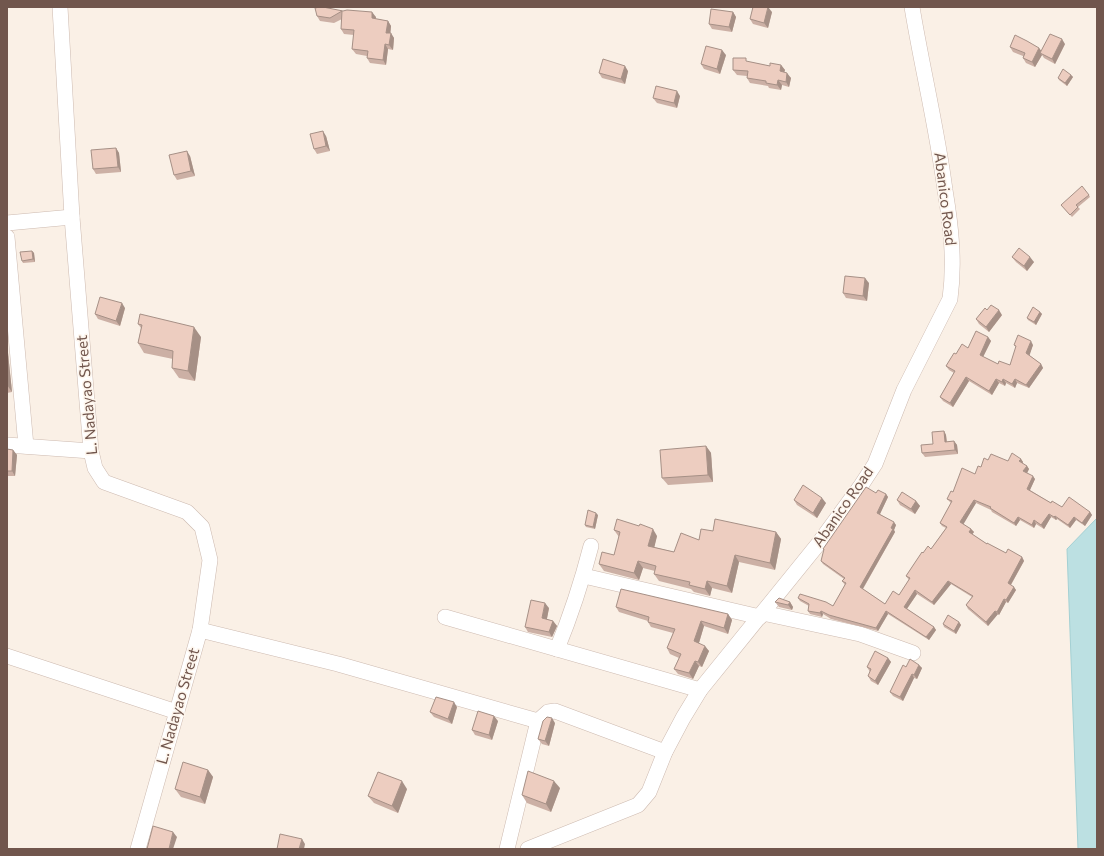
<svg xmlns="http://www.w3.org/2000/svg" width="1104" height="856" viewBox="0 0 1104 856" font-family="Commissioner,sans-serif">
<style>
.water{fill:#bce0e2;stroke:#a3d0d3}
.lines{fill:none;stroke-linecap:round;stroke-linejoin:round}
.minor-casing{stroke:#cdbab0;stroke-width:16}
.minor{stroke:#fff;stroke-width:15}
.wall{fill:#ccb0a5}
.shaded-wall{fill:#a69086}
.building{fill:#edcdc0;stroke:#a69086}
.labels{text-anchor:middle;stroke-width:3;stroke-linejoin:round;paint-order:stroke}
.street-label{font-size:15px;fill:#71564d;stroke:#fdf5ec}
</style>
<rect width="100%" height="100%" fill="#faf0e6"/>
<polygon class="water" points="1097,518 1097,849 1078,849 1067,549"/>
<g class="lines">
<defs>
<g id="minor">
<polyline points="60,7 72,217 91,451 95,468 104,482 187,512 202,527 210,560 200,630 138,849"/>
<polyline points="7,223 72,217"/>
<polyline points="7,237 26,446"/>
<polyline points="7,445 91,451"/>
<polyline points="584,576 760,617"/>
<polyline points="763,613 860,634 913,653"/>
<polyline points="445,617 700,690"/>
<polyline points="200,630 338,664 538,721"/>
<path d="M557,649c14,-34 25,-68 34,-103"/>
<polyline points="7,656 177,712"/>
<polyline points="507,849 538,721 548,712 555,711 665,752"/>
<path d="M528,849l110,-44 11,-13 16,-40 18,-34 17,-28 119,-147 41,-56 15,-23 29,-74 46,-91c5,-37 1,-73 -5,-109 -8,-62 -23,-122 -33,-183"/>
</g>
</defs>
<use href="#minor" class="minor-casing"/>
<use href="#minor" class="minor"/>
</g>
<g class="wall">
<polygon points="320,7 376,17 376,19 388,21 391,26 390,33 394,38 393,50 388,49 386,65 370,63 367,58 367,56 356,54 352,49 354,35 344,34 341,29 342,19 334,23 320,21 317,16"/>
<polygon points="733,12 736,17 732,32 712,29 709,24"/>
<polygon points="772,12 768,28 753,24 750,19"/>
<polygon points="1065,44 1055,64 1044,58 1042,55 1035,67 1026,63 1023,58 1023,56 1013,52 1010,47 1039,48 1041,51"/>
<polygon points="726,55 720,74 704,69 701,64"/>
<polygon points="749,62 770,66 781,65 785,70 784,72 791,78 789,87 782,85 781,90 769,88 768,86 750,83 747,78 747,76 737,75 733,70"/>
<polygon points="628,71 625,84 602,78 599,73"/>
<polygon points="1071,75 1073,77 1067,86 1059,80 1058,78"/>
<polygon points="680,96 677,108 657,103 653,98"/>
<polygon points="326,136 330,151 317,154 314,149"/>
<polygon points="116,148 119,153 121,172 96,174 93,169"/>
<polygon points="190,156 195,176 177,180 174,175"/>
<polygon points="1089,195 1090,197 1078,207 1080,209 1072,217 1061,205"/>
<polygon points="32,251 34,253 35,262 23,263 22,261"/>
<polygon points="1012,257 1034,262 1027,271 1016,262"/>
<polygon points="869,283 867,301 846,298 843,293"/>
<polygon points="125,308 120,326 98,319 95,314"/>
<polygon points="1040,312 1042,314 1036,325 1028,320 1027,318"/>
<polygon points="1002,315 989,332 979,324 976,319"/>
<polygon points="138,324 201,337 195,381 179,378 172,368 173,359 144,353 138,343 141,328"/>
<polygon points="988,337 991,341 983,357 998,364 1010,365 1016,347 1014,345 1033,345 1029,355 1041,364 1043,368 1029,388 1017,383 1015,388 1006,383 1005,386 999,383 992,395 969,381 953,407 943,401 940,397 954,373 949,370 946,366 956,354"/>
<polygon points="7,350 8,353 12,392 7,393"/>
<polygon points="944,431 946,435 947,442 954,441 957,445 958,454 925,457 922,453 933,444"/>
<polygon points="706,446 711,453 713,482 668,485 662,478"/>
<polygon points="7,449 13,450 17,455 15,476 7,476"/>
<polygon points="1021,459 1023,462 1022,463 1027,466 1029,469 1027,473 1035,479 1030,490 1051,503 1062,507 1090,512 1092,515 1085,526 1076,520 1070,528 1057,519 1056,520 1051,517 1044,529 1036,524 1034,528 1020,520 1016,526 992,512 991,510 976,503 963,524 971,529 974,532 972,534 987,544 1006,553 1022,557 1024,561 1011,585 1016,590 1008,603 1006,602 999,615 998,614 988,626 968,609 966,605 972,597 951,584 934,605 917,594 907,609 934,627 936,630 929,640 888,614 878,631 831,619 823,614 822,617 810,614 808,611 809,606 800,601 798,598 833,606 845,585 842,581 844,579 823,564 821,561 824,551 823,549 876,493 886,494 888,497 880,514 896,525 894,530 895,532 863,589 885,604 899,595 909,580 906,576 923,553 931,549 946,528 942,526 940,523 951,503 947,499 953,492 975,474 981,467 988,460 1008,461"/>
<polygon points="794,500 826,503 817,518 797,505"/>
<polygon points="897,500 916,501 920,506 915,514 900,505"/>
<polygon points="598,515 595,529 586,527 585,525"/>
<polygon points="614,530 657,536 654,547 674,552 699,540 713,531 776,532 781,539 775,570 739,562 732,593 712,588 710,596 694,592 691,589 659,581 654,574 655,571 643,568 639,580 604,571 599,564 614,555 619,537"/>
<polygon points="775,602 790,602 793,607 792,610 779,607"/>
<polygon points="616,607 728,614 732,620 728,634 704,626 699,643 709,651 702,667 699,666 693,679 678,674 674,669 679,658 670,654 667,648 673,633 651,627 648,622 648,621 619,612"/>
<polygon points="549,608 547,619 553,621 557,626 552,637 528,632 525,627"/>
<polygon points="959,622 961,625 956,634 944,627 943,624"/>
<polygon points="888,658 891,662 878,685 871,681 868,676 870,672 867,667"/>
<polygon points="919,665 922,668 917,679 914,678 903,701 893,696 890,692 906,667"/>
<polygon points="457,707 452,724 434,717 430,712"/>
<polygon points="498,721 492,740 475,735 472,730"/>
<polygon points="555,723 549,746 542,744 538,739"/>
<polygon points="208,770 213,777 205,804 181,797 175,789"/>
<polygon points="560,788 551,812 527,803 522,795"/>
<polygon points="407,789 398,813 374,803 368,796"/>
</g>
<g class="shaded-wall">
<polygon points="768,7 772,12 768,28 764,23"/>
<polygon points="372,12 376,17 375,23 372,18"/>
<polygon points="733,12 736,17 732,32 729,27"/>
<polygon points="388,21 391,26 390,38 386,33"/>
<polygon points="391,33 394,38 393,50 389,45"/>
<polygon points="1062,39 1065,44 1055,64 1052,59"/>
<polygon points="385,44 388,49 386,65 383,60"/>
<polygon points="1039,48 1043,53 1040,53 1042,55 1035,67 1032,62"/>
<polygon points="722,50 726,55 720,74 717,69"/>
<polygon points="781,65 785,70 783,76 780,71"/>
<polygon points="625,66 628,71 625,84 621,79"/>
<polygon points="787,73 791,78 789,87 786,82"/>
<polygon points="1071,75 1073,77 1067,86 1065,83"/>
<polygon points="778,80 782,85 781,90 777,85"/>
<polygon points="677,91 680,96 677,108 674,103"/>
<polygon points="323,131 326,136 330,151 326,146"/>
<polygon points="116,148 119,153 121,172 118,167"/>
<polygon points="187,151 190,156 195,176 191,171"/>
<polygon points="32,251 34,253 35,262 33,259"/>
<polygon points="1030,257 1034,262 1027,271 1024,266"/>
<polygon points="865,278 869,283 867,301 863,296"/>
<polygon points="122,303 125,308 120,326 116,321"/>
<polygon points="999,310 1002,315 989,332 986,327"/>
<polygon points="1040,312 1042,314 1036,325 1034,322"/>
<polygon points="194,327 201,337 195,381 188,371"/>
<polygon points="988,337 991,341 982,359 980,355"/>
<polygon points="1031,341 1033,345 1029,357 1026,353"/>
<polygon points="7,350 8,353 12,392 7,385"/>
<polygon points="1041,364 1043,368 1029,388 1026,385"/>
<polygon points="966,377 969,381 953,407 950,403"/>
<polygon points="996,379 999,383 992,395 989,391"/>
<polygon points="1003,379 1006,383 1005,386 1002,382"/>
<polygon points="1015,379 1017,383 1015,388 1012,384"/>
<polygon points="944,431 946,435 947,446 945,442"/>
<polygon points="954,441 957,445 958,454 955,450"/>
<polygon points="706,446 711,453 713,482 708,475"/>
<polygon points="13,450 17,455 15,476 12,471"/>
<polygon points="1021,459 1023,462 1022,465 1019,461"/>
<polygon points="1027,466 1029,469 1026,475 1023,471"/>
<polygon points="1033,476 1035,479 1029,492 1027,489"/>
<polygon points="886,494 888,497 879,516 877,513"/>
<polygon points="822,498 826,503 817,518 813,513"/>
<polygon points="974,500 976,503 963,525 960,522"/>
<polygon points="916,501 920,506 915,514 911,509"/>
<polygon points="1090,512 1092,515 1085,526 1082,523"/>
<polygon points="596,513 598,515 595,529 593,527"/>
<polygon points="1049,514 1051,517 1044,529 1041,525"/>
<polygon points="1055,516 1057,519 1056,520 1054,517"/>
<polygon points="1018,517 1020,520 1016,526 1014,523"/>
<polygon points="1074,517 1076,520 1070,528 1068,525"/>
<polygon points="1034,520 1036,524 1034,528 1032,525"/>
<polygon points="894,522 896,525 894,530 895,532 862,590 860,587"/>
<polygon points="653,529 657,536 653,553 648,546"/>
<polygon points="971,529 974,532 971,536 969,532"/>
<polygon points="776,532 781,539 775,570 770,563"/>
<polygon points="735,555 739,562 732,593 727,586"/>
<polygon points="1022,557 1024,561 1010,586 1008,583"/>
<polygon points="638,561 643,568 639,580 634,573"/>
<polygon points="707,581 712,588 710,596 705,589"/>
<polygon points="948,581 951,584 934,605 932,602"/>
<polygon points="1014,587 1016,590 1008,603 1006,600"/>
<polygon points="915,590 917,594 906,610 904,607"/>
<polygon points="1004,599 1006,602 999,615 997,612"/>
<polygon points="790,602 793,607 792,610 788,605"/>
<polygon points="545,603 549,608 546,623 542,618"/>
<polygon points="821,611 823,614 822,617 820,613"/>
<polygon points="886,611 888,614 878,631 876,628"/>
<polygon points="995,611 998,614 988,626 986,622"/>
<polygon points="728,614 732,620 728,634 724,628"/>
<polygon points="553,621 557,626 552,637 549,632"/>
<polygon points="701,621 704,626 698,646 694,641"/>
<polygon points="959,622 961,625 956,634 954,631"/>
<polygon points="934,627 936,630 929,640 926,637"/>
<polygon points="705,646 709,651 702,667 698,662"/>
<polygon points="888,658 891,662 878,685 875,681"/>
<polygon points="695,661 699,666 693,679 689,673"/>
<polygon points="919,665 922,668 917,679 914,675"/>
<polygon points="912,674 914,678 903,701 900,697"/>
<polygon points="454,702 457,707 452,724 448,719"/>
<polygon points="494,716 498,721 492,740 489,735"/>
<polygon points="552,718 555,723 549,746 545,741"/>
<polygon points="208,770 213,777 205,804 200,797"/>
<polygon points="402,781 407,789 398,813 392,806"/>
<polygon points="554,781 560,788 551,812 546,804"/>
<polygon points="173,832 177,837 173,849 169,849"/>
<polygon points="302,839 305,844 304,849 299,849"/>
</g>
<g class="building">
<polygon points="320,7 323,7 343,11 347,10 372,12 372,18 388,21 386,33 391,33 389,45 385,44 383,60 367,58 368,51 352,49 354,30 341,29 342,11 330,18 317,16 315,8"/>
<polygon points="753,7 768,7 764,23 750,19"/>
<polygon points="711,9 733,12 729,27 709,24"/>
<polygon points="1050,34 1062,39 1052,59 1040,53"/>
<polygon points="1015,35 1027,41 1039,48 1032,62 1023,58 1025,53 1010,47"/>
<polygon points="706,46 722,50 717,69 701,64"/>
<polygon points="733,58 746,58 746,61 770,66 770,63 781,65 780,71 787,73 786,82 778,80 777,85 766,83 766,81 747,78 748,71 733,70"/>
<polygon points="603,59 625,66 621,79 599,73"/>
<polygon points="1063,69 1071,75 1065,83 1058,78"/>
<polygon points="656,86 677,91 674,103 653,98"/>
<polygon points="323,131 326,146 314,149 310,134"/>
<polygon points="116,148 118,167 93,169 91,150"/>
<polygon points="187,151 191,171 174,175 169,155"/>
<polygon points="1082,186 1089,195 1076,205 1078,207 1070,215 1061,205"/>
<polygon points="1019,248 1030,257 1024,266 1012,257"/>
<polygon points="32,251 33,259 22,261 20,252"/>
<polygon points="845,276 865,278 863,296 843,293"/>
<polygon points="100,297 122,303 116,321 95,314"/>
<polygon points="991,305 999,310 986,327 976,319 985,308 987,310"/>
<polygon points="1033,307 1040,312 1034,322 1027,318"/>
<polygon points="140,314 194,327 188,371 172,368 173,351 138,343 142,325 138,324"/>
<polygon points="976,331 988,337 980,355 998,364 999,361 1010,365 1016,346 1014,345 1018,335 1031,341 1026,353 1041,364 1026,385 1015,379 1012,384 1003,379 1002,382 996,379 989,391 966,377 950,403 940,397 955,371 946,366 954,353 956,354 962,344 968,348"/>
<polygon points="944,431 945,442 954,441 955,450 922,453 921,445 933,444 932,432"/>
<polygon points="706,446 708,475 662,478 660,450"/>
<polygon points="7,449 13,450 12,471 7,471"/>
<polygon points="1012,453 1021,459 1019,461 1027,466 1023,471 1033,476 1027,489 1051,503 1052,501 1062,507 1069,497 1090,512 1082,523 1074,517 1068,525 1055,516 1054,517 1049,514 1041,525 1034,520 1032,525 1018,517 1014,523 990,508 991,507 974,500 960,522 971,529 969,532 987,544 987,543 1006,553 1008,549 1022,557 1008,583 1014,587 1006,600 1004,599 997,612 995,611 986,622 966,605 973,596 948,581 932,602 915,590 904,607 934,627 926,637 886,611 876,628 829,615 821,611 820,613 808,611 809,604 798,598 800,594 826,602 833,606 846,583 842,581 845,578 821,561 824,549 823,549 866,487 876,493 878,490 886,494 877,513 894,522 891,528 893,529 860,587 885,604 893,591 899,595 910,578 906,576 922,552 923,553 928,546 931,549 947,527 940,523 952,501 947,499 951,491 953,492 962,468 975,474 978,466 981,467 984,458 988,460 991,454 1008,461"/>
<polygon points="803,485 822,498 813,513 794,500"/>
<polygon points="902,492 916,501 911,509 897,500"/>
<polygon points="588,510 596,513 593,527 585,525"/>
<polygon points="617,519 639,526 640,524 653,529 648,546 674,552 681,533 699,540 701,529 713,531 715,519 776,532 770,563 735,555 727,586 707,581 705,589 689,585 690,582 654,574 656,566 638,561 634,573 599,564 602,552 614,555 620,532 614,530"/>
<polygon points="621,589 728,614 724,628 701,621 694,641 705,646 698,662 695,661 689,673 674,669 681,654 667,648 675,629 648,622 649,617 616,607"/>
<polygon points="779,598 790,602 788,605 775,602"/>
<polygon points="531,600 545,603 542,618 553,621 549,632 525,627"/>
<polygon points="948,615 959,622 954,631 943,624"/>
<polygon points="875,651 888,658 875,681 868,676 871,669 867,667"/>
<polygon points="910,659 919,665 914,675 912,674 900,697 890,692 903,665 906,667"/>
<polygon points="436,697 454,702 448,719 430,712"/>
<polygon points="478,711 494,716 489,735 472,730"/>
<polygon points="547,717 552,718 545,741 538,739 543,721"/>
<polygon points="183,762 208,770 200,797 175,789"/>
<polygon points="528,771 554,781 546,804 522,795"/>
<polygon points="378,772 402,781 392,806 368,796"/>
<polygon points="153,826 173,832 169,849 147,849"/>
<polygon points="280,834 302,839 299,849 277,849"/>
</g>
<g class="labels">
<g class="street-label">
<text transform="translate(945 199) rotate(83)" y="5">Abanico Road</text>
<text transform="translate(87 395) rotate(-95)" y="5">L. Nadayao Street</text>
<text transform="translate(843 507) rotate(-55)" y="5">Abanico Road</text>
<text transform="translate(178 706) rotate(-74)" y="5">L. Nadayao Street</text>
</g>
</g>
<rect width="1104" height="856" fill="none" stroke="#71564d" stroke-width="16"/>
</svg>
